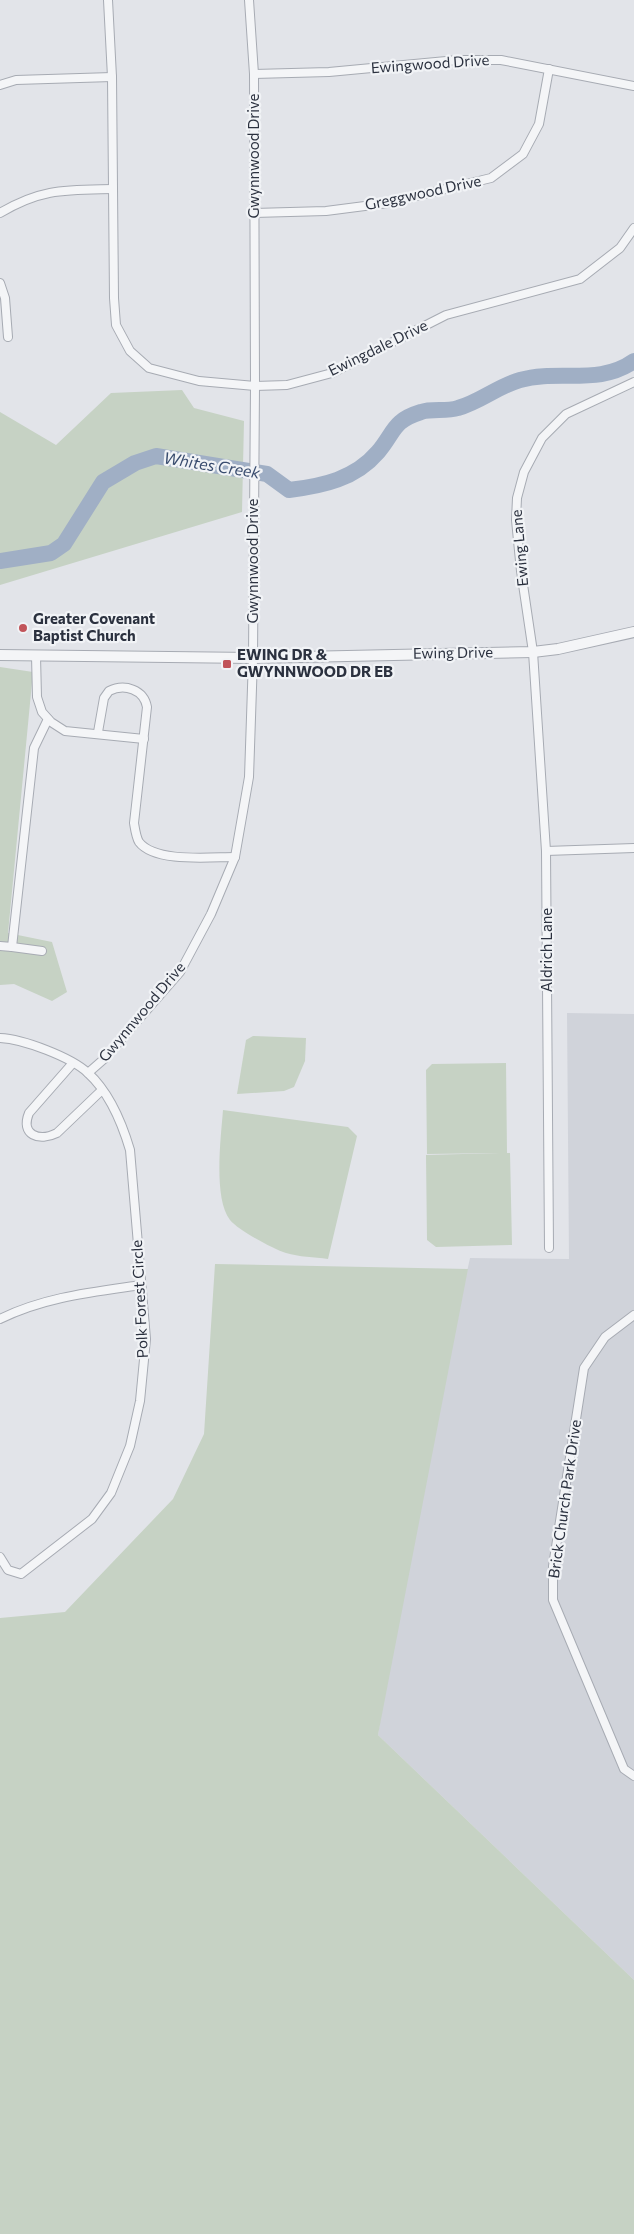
<svg xmlns="http://www.w3.org/2000/svg" width="634" height="2234" viewBox="0 0 634 2234" font-family="Commissioner,sans-serif">
<style>
.built{fill:#d0d3da}
.green{fill:#c6d2c4}
.lines{fill:none;stroke-linecap:round;stroke-linejoin:round}
.river{stroke:#a0afc5;stroke-width:16}
.minor-casing{stroke:#a7abb3;stroke-width:10}
.tertiary-casing{stroke:#a7abb3;stroke-width:12}
.minor{stroke:#f4f5f7;stroke-width:8}
.tertiary{stroke:#f4f5f7;stroke-width:10}
.poi-dot{fill:#c1545a;stroke:#f1f3f6;stroke-width:2}
.labels{text-anchor:middle;stroke-width:4.5;stroke-linejoin:round;paint-order:stroke}
.street-label{font-size:15px;fill:#2b313f;stroke:#f1f3f6}
.poi-label{font-size:15px;font-weight:bold;fill:#2b313f;stroke:#f1f3f6;text-anchor:start}
.water-label{font-size:16px;font-style:italic;fill:#3a4d6f;stroke:#f1f3f6}
</style>
<rect width="100%" height="100%" fill="#e2e4e9"/>
<polygon class="built" points="567,1013 634,1014 634,1980 378,1735 410,1530 470,1258 569,1259"/>
<g class="green">
<polygon points="182,390 194,408 244,421 242,512 0,585 0,412 56,445 111,393"/>
<polygon points="0,667 33,672 8,933 52,942 67,992 52,1001 14,984 0,985"/>
<polygon points="253,1036 306,1038 305,1061 294,1087 284,1091 237,1094 246,1040"/>
<polygon points="506,1063 507,1153 510,1153 512,1245 436,1247 427,1240 426,1155 500,1153 427,1154 426,1070 432,1064"/>
<path d="M223,1110l125,17 9,9 -29,123c-14,-2 -29,-2 -42,-6 -13,-4 -48,-23 -56,-33 -17,-22 -9,-83 -7,-110z"/>
<polygon points="215,1264 468,1269 378,1735 634,1980 634,2234 0,2234 0,1618 65,1612 173,1499 204,1434"/>
</g>
<g class="lines">
<path class="river" d="M0,561l51,-8 13,-9 39,-62 32,-19 21,-7 111,18 22,16c34,-4 66,-11 89,-38 17,-20 14,-31 43,-40 11,-4 25,0 37,-4 22,-6 40,-22 62,-28 39,-11 79,6 114,-19"/>
<defs>
<g id="minor">
<polyline points="108,0 112,77 114,298 116,325 130,351 149,368 199,381 255,386 287,385 332,373 446,315 580,279 620,248 634,228"/>
<polyline points="254,74 329,72 457,60 501,60 634,86"/>
<polyline points="0,85 16,80 112,77"/>
<path d="M0,213c42,-25 66,-23 113,-24"/>
<polyline points="254,213 326,211 388,203 491,178 523,154 539,124 549,69"/>
<polyline points="0,283 5,298 8,337"/>
<polyline points="36,656 37,697 42,712 51,722 65,731 144,739"/>
<path d="M98,732l6,-34 5,-7c16,-8 35,-1 38,16l-13,116c1,6 2,14 5,19 16,21 71,15 96,15"/>
<polyline points="546,851 634,848"/>
<polyline points="0,946 12,947 34,748 48,719"/>
<polyline points="12,947 42,951"/>
<path d="M0,1038c23,1 71,19 88,35 22,20 34,50 42,77l16,189 -6,62 -10,45 -19,47 -19,26 -71,55 -13,-4 -8,-13"/>
<path d="M72,1064l-43,49c-9,22 10,29 28,20l45,-43"/>
<polyline points="88,1073 104,1059 180,972 211,914 235,857 249,777 253,658 255,386 254,74 249,0"/>
<polyline points="549,1248 546,851 533,652 521,571 516,520 517,498 524,472 542,438 566,414 634,382"/>
<polyline points="634,1315 605,1337 584,1368 553,1566 553,1600 624,1769 634,1776"/>
<path d="M0,1319c44,-22 93,-27 141,-34"/>
</g>
<polyline id="tertiary" points="0,655 253,658 533,652 558,649 634,632"/>
</defs>
<use href="#minor" class="minor-casing"/>
<use href="#tertiary" class="tertiary-casing"/>
<use href="#minor" class="minor"/>
<use href="#tertiary" class="tertiary"/>
</g>
<g class="poi-dot">
<circle cx="23" cy="628" r="5"/>
<rect x="222" y="659" width="10" height="10" rx="2.5"/>
</g>
<g class="labels">
<g class="street-label">
<text transform="translate(430 64) rotate(-4)" y="5">Ewingwood Drive</text>
<text transform="translate(254 156) rotate(-90)" y="5">Gwynnwood Drive</text>
<text transform="translate(423 193) rotate(-12)" y="5">Greggwood Drive</text>
<text transform="translate(378 348) rotate(-26)" y="5">Ewingdale Drive</text>
<text transform="translate(520 548) rotate(-95)" y="5">Ewing Lane</text>
<text transform="translate(253 561) rotate(-90)" y="5">Gwynnwood Drive</text>
<text transform="translate(453 653) rotate(-1)" y="5">Ewing Drive</text>
<text transform="translate(547 950) rotate(-90)" y="5">Aldrich Lane</text>
<text transform="translate(142 1012) rotate(-50)" y="5">Gwynnwood Drive</text>
<text transform="translate(140 1299) rotate(-93)" y="5">Polk Forest Circle</text>
<text transform="translate(565 1499) rotate(-82)" y="5">Brick Church Park Drive</text>
</g>
<g class="poi-label">
<text x="33" y="624">Greater Covenant<tspan x="33" dy="17">Baptist Church</tspan></text>
<text x="237" y="660">EWING DR &amp;<tspan x="237" dy="17">GWYNNWOOD DR EB</tspan></text>
</g>
<g class="water-label">
<text transform="translate(212 465) rotate(9)" y="6">Whites Creek</text>
</g>
</g>
</svg>
